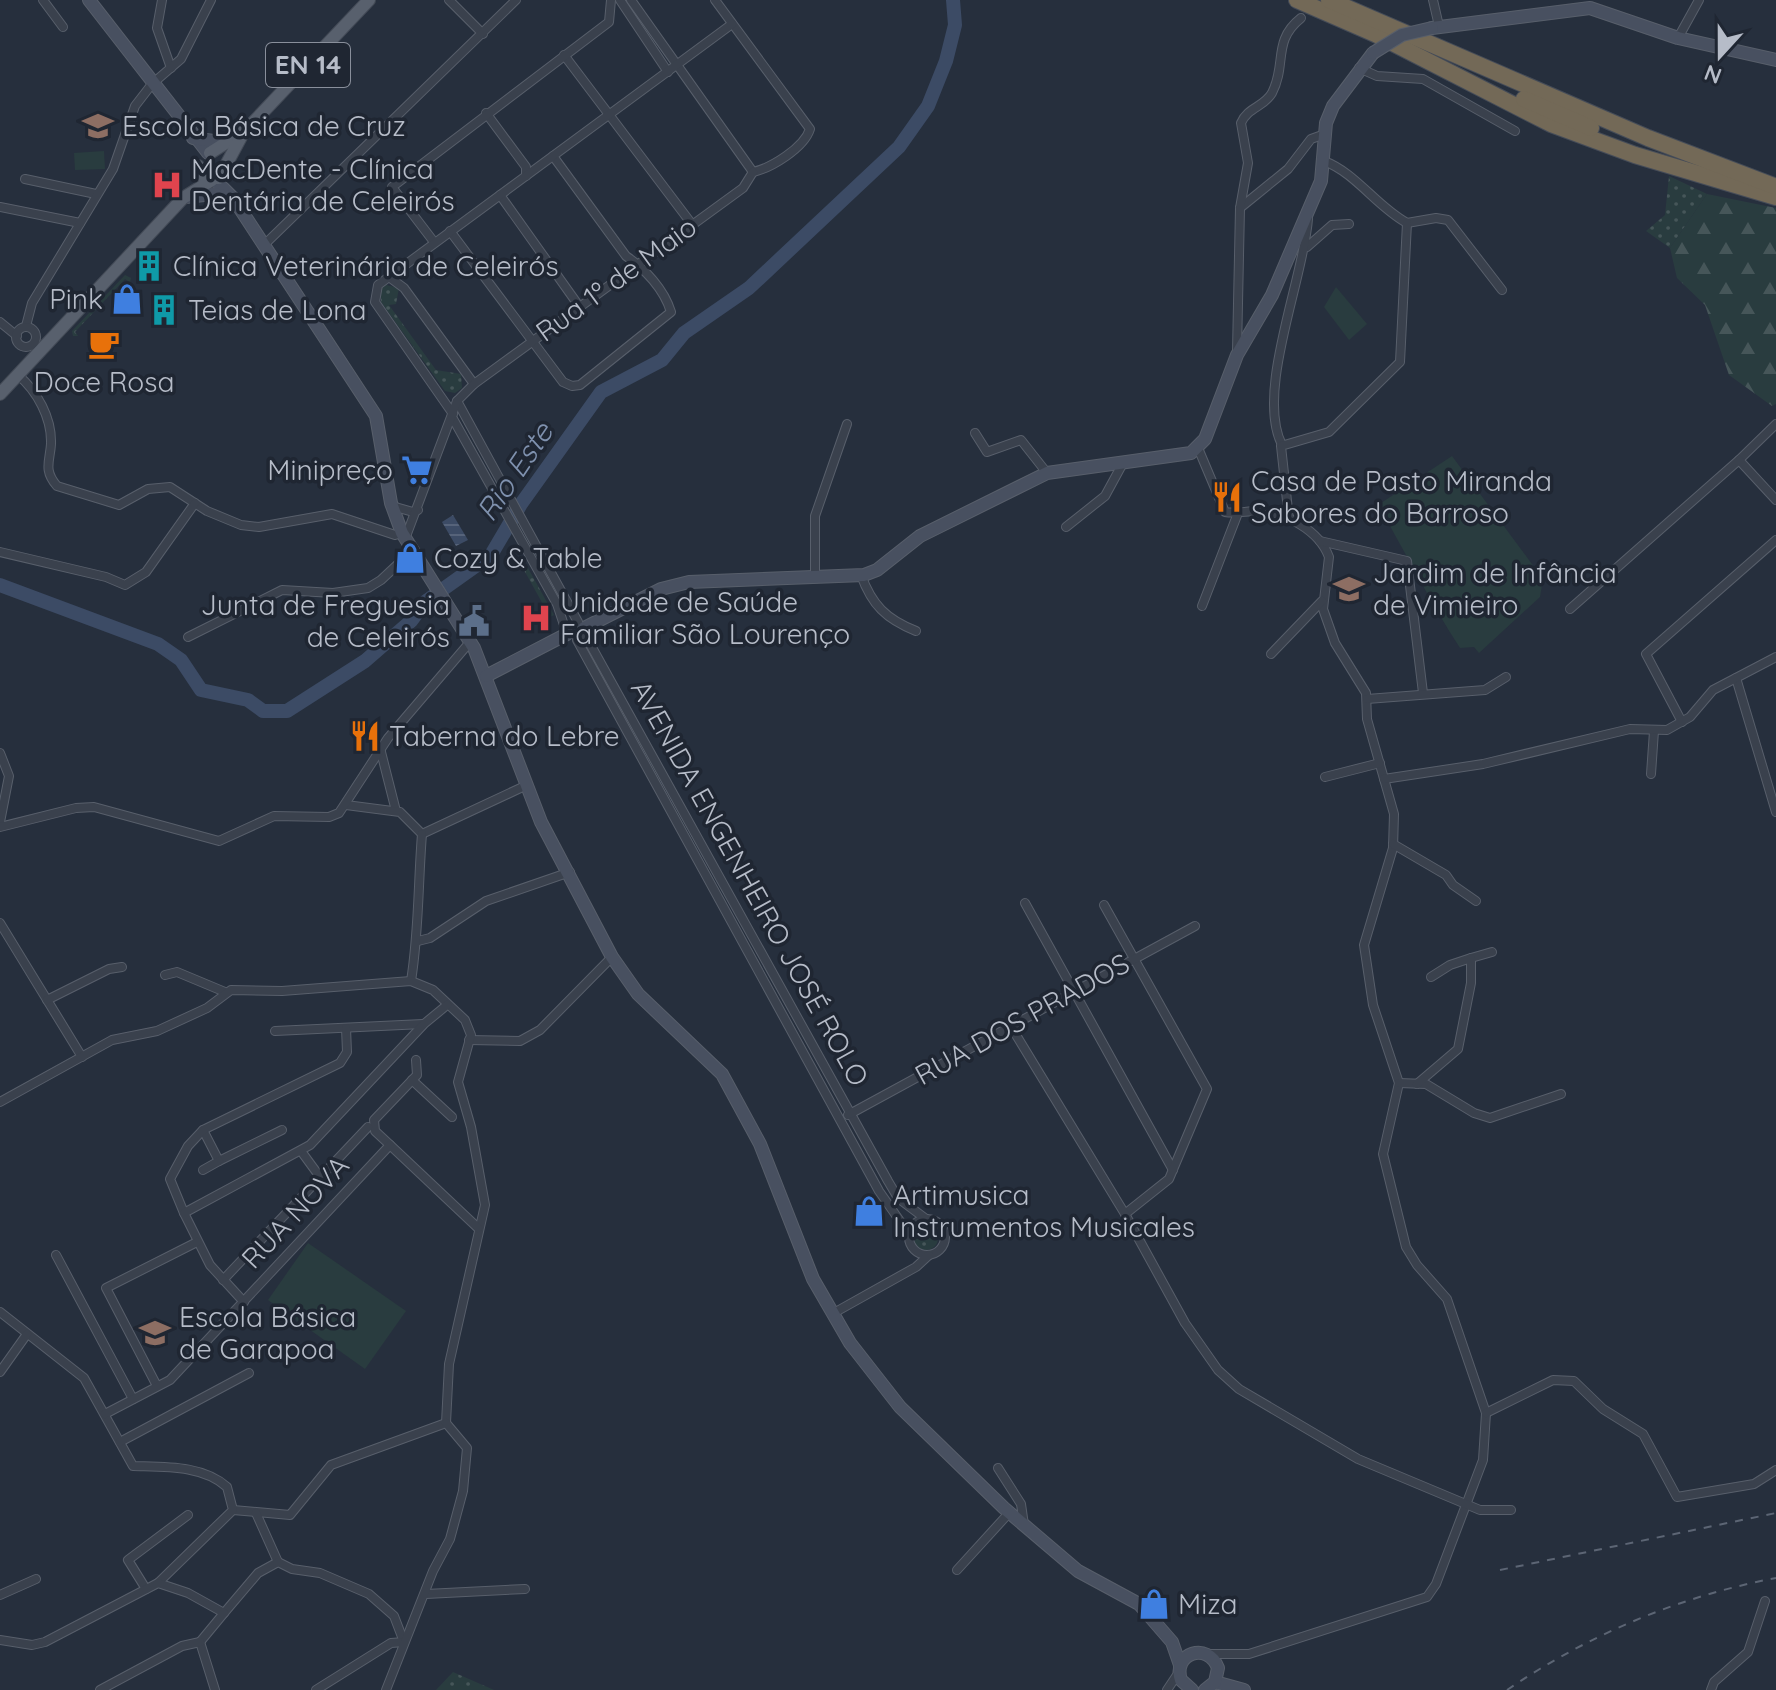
<svg xmlns="http://www.w3.org/2000/svg" width="1776" height="1690" viewBox="0 0 1776 1690" font-family="Quicksand,sans-serif">
<style>
.grass{fill:url(#grass-dots)}
.forest{fill:url(#forest-firs)}
.park{fill:#293c3f}
.water{fill:url(#water-rules)}
.lines{fill:none;stroke-linecap:round;stroke-linejoin:round}
.river{stroke:#3c4b65;stroke-width:14}
.street-casing{stroke:#585f6b;stroke-width:10}
.secondary-casing{stroke:#585f6b;stroke-width:14}
.primary-casing{stroke:#434a56;stroke-width:14}
.highway-casing{stroke:#454c58;stroke-width:18}
.street{stroke:#3a414d;stroke-width:8}
.secondary{stroke:#485060;stroke-width:12}
.primary{stroke:#58606d;stroke-width:12}
.highway{stroke:#736957;stroke-width:16}
.rail{stroke:#5c6574;stroke-width:2;stroke-dasharray:8 8;stroke-linecap:butt}
.secondary-bridge-casing{stroke:#585f6b;stroke-width:14;stroke-linecap:butt}
.secondary-bridge{stroke:#485060;stroke-width:12}
.labels{text-anchor:middle;stroke-width:7;stroke-linejoin:round;paint-order:stroke}
.shield{fill:#1f2632;stroke:#898f9b;stroke-width:2}
.shield-label{font-size:26px;font-weight:bold;fill:#b6bcc8}
.poi-label{font-size:28px;fill:#b6bcc8;stroke:#1f2632;text-anchor:start}
.street-label{font-size:28px;fill:#b6bcc8;stroke:#1f2632}
.water-label{font-size:30px;font-style:italic;fill:#7f91ae;stroke:#1f2632}
</style>
<defs>
<pattern id="grass-dots" width="8" height="8" patternUnits="userSpaceOnUse" patternTransform="scale(2)"><rect width="8" height="8" fill="#293c3f"/><path d="M2 2h.1M6 6h.1" fill="none" stroke="#465659" stroke-width="1.8" stroke-linecap="round"/></pattern>
<pattern id="forest-firs" width="22" height="20" patternUnits="userSpaceOnUse" patternTransform="scale(2)"><rect width="22" height="20" fill="#293c3f"/><path d="M5 1l3.5 6h-7zM16 11l3.5 6h-7z" fill="#465659"/></pattern>
<pattern id="water-rules" width="6" height="5" patternUnits="userSpaceOnUse" patternTransform="scale(2)"><rect width="6" height="5" fill="#3c4b65"/><path d="M0 2.5h6" fill="none" stroke="#56637a"/></pattern>
</defs>
<rect width="100%" height="100%" fill="#262f3d"/>
<g class="grass">
<polygon points="1669,176 1707,194 1670,248 1646,231 1665,215"/>
<polygon points="125,275 131,278 130,282 125,279 75,332 78,336 73,336 72,331"/>
<polygon points="386,285 399,288 396,304 389,305 436,370 461,374 462,388 455,393 445,391 381,302 381,289"/>
<polygon points="523,559 554,615 550,617 519,561"/>
<circle cx="926" cy="1238" r="12"/>
<polygon points="453,1672 494,1690 436,1690"/>
</g>
<polygon class="forest" points="1707,194 1776,208 1776,404 1772,406 1729,375 1705,305 1677,278 1670,248"/>
<g class="park">
<polygon points="104,151 105,169 75,170 74,153"/>
<polygon points="1336,287 1367,324 1349,340 1324,307"/>
<path d="M1452,456l91,123 -3,18 -61,56 -5,-6 -14,1c-30,-46 -54,-95 -82,-143z"/>
<polygon points="308,1243 406,1311 365,1369 268,1300"/>
</g>
<polygon class="water" points="453,515 468,540 456,546 442,522"/>
<g class="lines">
<polyline class="river" points="0,585 158,644 181,660 201,690 248,700 263,711 287,711 365,661 411,621 425,602 491,555 521,504 601,392 662,360 684,333 749,288 899,147 928,106 946,61 955,25 953,0"/>
<defs>
<g id="street">
<polyline points="43,0 63,27"/>
<polyline points="162,0 157,28 171,68"/>
<polyline points="449,0 483,34"/>
<polyline points="620,0 668,72"/>
<polyline points="631,0 753,172"/>
<path d="M715,0l95,129c-6,19 -39,39 -57,43"/>
<polyline points="1433,0 1439,26"/>
<polyline points="1678,38 1699,0"/>
<polyline points="564,55 691,223"/>
<polyline points="1359,68 1377,76 1423,79 1515,131"/>
<polyline points="486,113 526,167 526,176"/>
<path d="M1324,161c32,12 52,45 83,62l29,-5 12,2 54,70"/>
<polyline points="25,179 96,194"/>
<polyline points="500,195 579,306"/>
<polyline points="0,207 80,223"/>
<polyline points="1240,208 1288,169 1311,139 1325,134"/>
<path d="M450,231l113,151 9,4 8,-1 91,-73c-7,-23 -26,-43 -45,-56l-73,-100"/>
<polyline points="434,242 392,187 609,22 611,0"/>
<polyline points="263,246 516,0"/>
<polyline points="1307,247 1332,225 1349,224"/>
<polyline points="389,277 404,288 474,384"/>
<polyline points="0,322 17,336"/>
<polyline points="26,326 32,303 113,169 135,106 152,84 181,59 211,0"/>
<circle cx="26" cy="337" r="10"/>
<path d="M1237,351l3,-143 8,-45 -7,-40c7,-16 23,-16 31,-30 15,-29 0,-52 29,-75"/>
<path d="M18,375c19,16 34,43 33,69 -1,17 -8,26 6,42l62,19 29,-16 22,-2 37,24 34,14 18,2 73,-13 63,21 7,-2"/>
<polyline points="457,401 578,622"/>
<polyline points="453,414 375,302 378,285 732,24"/>
<polyline points="452,417 557,604 566,631"/>
<polyline points="975,433 987,452 1021,440 1047,473"/>
<path d="M1282,445c-27,-53 22,-167 26,-226"/>
<path d="M1198,448l27,64c11,2 21,-1 32,-1 28,1 62,19 72,46l-6,52 12,34 31,50 1,26 27,95 -1,34 -29,97 9,60 26,78 -16,71 23,93 11,18 30,34 39,114 -3,47 -47,124 -9,13 -178,57h-41"/>
<polyline points="1739,460 1776,424"/>
<polyline points="392,506 413,512 418,510"/>
<polyline points="1289,519 1281,446 1329,432 1400,362 1407,223"/>
<polyline points="1066,527 1105,496 1123,463"/>
<polyline points="405,539 457,401 474,384 743,188 753,172"/>
<polyline points="1320,541 1407,561 1423,693"/>
<polyline points="0,552 106,577 125,585 146,572 195,503"/>
<path d="M861,575c11,30 25,44 55,56"/>
<polyline points="815,577 815,516 847,424"/>
<polyline points="1202,606 1238,513"/>
<polyline points="1570,609 1739,460 1776,500"/>
<polyline points="584,633 888,1181 898,1198 926,1219"/>
<polyline points="188,637 282,590 333,593 368,588 381,580 412,551"/>
<polyline points="577,640 879,1191 909,1234"/>
<polyline points="1271,654 1322,601"/>
<polyline points="1736,678 1776,812"/>
<polyline points="1367,699 1485,690 1506,677"/>
<polyline points="1682,722 1646,654 1776,540"/>
<polyline points="380,748 396,811"/>
<polyline points="0,753 9,776 0,822"/>
<polyline points="1651,774 1654,731"/>
<polyline points="1325,777 1380,763"/>
<polyline points="1384,779 1483,764 1630,729 1667,730 1690,717 1713,690 1776,657"/>
<polyline points="346,805 400,812 422,834"/>
<polyline points="0,827 76,808 94,807 219,841 274,816 329,817 339,813 388,738 470,642"/>
<polyline points="422,834 527,785"/>
<polyline points="1393,844 1446,875 1453,885 1476,901"/>
<polyline points="1025,903 1173,1170"/>
<polyline points="1104,905 1207,1089 1169,1179 1125,1214"/>
<polyline points="0,923 82,1057"/>
<polyline points="418,941 430,938 486,901 570,872"/>
<polyline points="1471,958 1492,952"/>
<polyline points="165,975 177,972 225,992"/>
<path d="M411,981c8,-49 7,-97 11,-147"/>
<polyline points="47,1000 109,969 122,967"/>
<polyline points="1010,1025 1125,1214 1185,1323 1218,1370 1239,1389 1358,1459 1480,1510 1511,1510"/>
<polyline points="275,1031 423,1024"/>
<polyline points="469,1040 520,1041 540,1030 612,957"/>
<polyline points="412,1080 452,1117"/>
<polyline points="1399,1083 1426,1084 1474,1113 1490,1118 1561,1094"/>
<polyline points="1417,1084 1458,1049 1471,983 1471,958 1450,965 1431,977"/>
<polyline points="0,1102 112,1040 157,1031 207,1008 231,990 282,991 411,981 433,990 465,1020 471,1035 458,1082 471,1127 485,1205 449,1364 446,1423 331,1465 290,1515 233,1510"/>
<polyline points="848,1115 1195,926"/>
<polyline points="203,1130 219,1161 282,1130"/>
<polyline points="390,1145 375,1131 374,1120 417,1075 416,1060"/>
<polyline points="301,1151 320,1177"/>
<polyline points="203,1170 219,1161"/>
<polyline points="184,1213 170,1179 188,1146 203,1130 340,1063 347,1052 346,1028"/>
<circle cx="927" cy="1237" r="18"/>
<polyline points="56,1255 133,1399"/>
<polyline points="223,1280 368,1127"/>
<polyline points="244,1302 210,1265 184,1213 310,1145 424,1024 447,1005"/>
<path d="M0,1312l84,66 49,88c31,1 70,-1 94,21l6,23 -75,73"/>
<polyline points="832,1314 916,1267 929,1255"/>
<polyline points="0,1372 27,1334"/>
<polyline points="157,1386 106,1288 197,1242"/>
<polyline points="1486,1413 1553,1380 1574,1381 1603,1409 1643,1434 1677,1497 1754,1484 1776,1470"/>
<polyline points="105,1414 170,1380 390,1145 478,1228"/>
<polyline points="120,1442 249,1373"/>
<polyline points="998,1468 1021,1504 1024,1525"/>
<polyline points="256,1513 278,1562"/>
<polyline points="957,1570 1009,1513"/>
<polyline points="146,1589 128,1560 188,1515"/>
<polyline points="426,1594 525,1589"/>
<polyline points="0,1595 36,1579"/>
<polyline points="224,1613 258,1573 278,1562 292,1569 320,1573 369,1594 394,1616 404,1642"/>
<polyline points="0,1640 32,1645 45,1642 158,1583 188,1593 224,1613 200,1642"/>
<polyline points="200,1642 215,1690"/>
<polyline points="100,1690 182,1646 200,1642"/>
<polyline points="316,1690 391,1643 404,1642"/>
<polyline points="386,1690 433,1571 450,1539 463,1491 467,1448 446,1423"/>
<polyline points="1167,1690 1179,1672"/>
<polyline points="1711,1690 1714,1682 1748,1652 1765,1601"/>
</g>
<g id="secondary">
<polyline points="89,0 208,153"/>
<polyline points="1432,28 1590,8 1678,38 1776,60"/>
<polyline points="193,138 213,141 233,136"/>
<polyline points="215,180 233,198 376,416 391,503 402,533 474,648 541,822 612,957 638,994 722,1074 760,1144 813,1279 850,1343 900,1407 1004,1508 1078,1571 1139,1604 1172,1642 1180,1665"/>
<polyline points="186,197 213,194 233,198"/>
<polyline points="584,628 661,589 689,582 864,575 877,570 920,536 1047,473 1191,453 1205,439 1237,355 1272,295 1321,181 1326,123 1333,106 1373,53"/>
<polyline points="486,676 567,634"/>
<polyline points="1215,1682 1244,1690"/>
<path d="M1192,1690l-11,-10c-9,-27 27,-39 37,-12l-3,14 -10,8"/>
</g>
<g id="primary">
<polyline points="210,153 246,130 369,0"/>
<polyline points="198,166 204,178 219,178 241,137"/>
<polyline points="0,394 183,198 212,180"/>
</g>
<g id="highway">
<polyline points="1297,0 1375,34 1551,124 1635,155 1776,197"/>
<polyline points="1329,0 1648,138 1774,186"/>
<polyline points="1524,99 1591,128"/>
</g>
</defs>
<use href="#street" class="street-casing"/>
<use href="#secondary" class="secondary-casing"/>
<use href="#primary" class="primary-casing"/>
<use href="#highway" class="highway-casing"/>
<use href="#street" class="street"/>
<use href="#secondary" class="secondary"/>
<use href="#primary" class="primary"/>
<use href="#highway" class="highway"/>
<g class="rail">
<polyline points="1500,1570 1776,1513"/>
<path d="M1507,1690c81,-55 173,-94 269,-112"/>
</g>
<defs>
<polyline id="secondary-bridge" points="1373,53 1402,35 1432,28"/>
</defs>
<use href="#secondary-bridge" class="secondary-bridge-casing"/>
<use href="#secondary-bridge" class="secondary-bridge"/>
</g>
<defs>
<symbol id="school-bare" viewBox="-9 -9 18 18"><path d="M0-5L7-2L0 1L-7-2ZM-4 1L0 2.5L4 1V4Q0 6-4 4Z" fill="#8d6e63" stroke="#1f2632" stroke-width="2.5" paint-order="stroke"/></symbol>
<symbol id="hospital-bare" viewBox="-9 -9 18 18"><path d="M-5-5h3v3.5h4V-5h3V5h-3V1.5h-4V5h-3Z" fill="#e0444e" stroke="#1f2632" stroke-width="2.5" paint-order="stroke"/></symbol>
<symbol id="building-bare" viewBox="-9 -9 18 18"><path d="M-4-6H4V6H1V3H-1V6H-4ZM-2.5-4.3h1.7v1.8h-1.7ZM.8-4.3h1.7v1.8H.8ZM-2.5-1h1.7V.8h-1.7ZM.8-1h1.7V.8H.8Z" fill="#0f9aa8" stroke="#1f2632" stroke-width="2.5" paint-order="stroke"/></symbol>
<symbol id="shop-bare" viewBox="-9 -9 18 18"><path d="M-5-2.5h2.3a2.7 3.5 0 0 1 5.4 0H5L5.5 6h-11ZM-1.5-2.5h3a1.5 2.3 0 0 0-3 0Z" fill="#3f7fe0" stroke="#1f2632" stroke-width="2.5" paint-order="stroke"/></symbol>
<symbol id="cafe-bare" viewBox="-9 -9 18 18"><path d="M-5.5-4.5H6V0H3Q3 3.5 0 3.5H-2.5Q-5.5 3.5-5.5 0ZM3-3.2v2h1.7v-2ZM-6 4.5H4V6H-6Z" fill="#e8710a" stroke="#1f2632" stroke-width="2.5" paint-order="stroke"/></symbol>
<symbol id="supermarket-bare" viewBox="-9 -9 18 18"><path d="M-6-5.5h2.5l.6 2H6L4.5 2H-2.5L-4.4-4H-6ZM-1.5 3.2a1.3 1.3 0 1 0 .1 0ZM3 3.2a1.3 1.3 0 1 0 .1 0Z" fill="#3f7fe0" stroke="#1f2632" stroke-width="2.5" paint-order="stroke"/></symbol>
<symbol id="restaurant-bare" viewBox="-9 -9 18 18"><path d="M-5-6h1v4h1v-4h1v4h1v-4h1v5L-1.5 .5V6h-2V.5L-5-1ZM5-6V6H3V1.5H1.5Q1.5-4 5-6Z" fill="#e8710a" stroke="#1f2632" stroke-width="2.5" paint-order="stroke"/></symbol>
<symbol id="civic-bare" viewBox="-9 -9 18 18"><path d="M-.6-6.5H3V-4.5H.6V-3L4-1V1h2V6H-6V1h2V-1L-.6-3ZM-1.2 2.5V6h2.4V2.5Z" fill="#5c6f8a" stroke="#1f2632" stroke-width="2.5" paint-order="stroke"/></symbol>
</defs>
<g fill-rule="evenodd">
<use href="#school-bare" x="76" y="104" width="44" height="44"/>
<use href="#hospital-bare" x="145" y="163" width="44" height="44"/>
<use href="#building-bare" x="127" y="244" width="44" height="44"/>
<use href="#shop-bare" x="105" y="277" width="44" height="44"/>
<use href="#building-bare" x="142" y="288" width="44" height="44"/>
<use href="#cafe-bare" x="82" y="322" width="44" height="44"/>
<use href="#supermarket-bare" x="395" y="448" width="44" height="44"/>
<use href="#restaurant-bare" x="1205" y="475" width="44" height="44"/>
<use href="#shop-bare" x="388" y="536" width="44" height="44"/>
<use href="#school-bare" x="1327" y="567" width="44" height="44"/>
<use href="#hospital-bare" x="514" y="596" width="44" height="44"/>
<use href="#civic-bare" x="452" y="599" width="44" height="44"/>
<use href="#restaurant-bare" x="343" y="714" width="44" height="44"/>
<use href="#shop-bare" x="847" y="1189" width="44" height="44"/>
<use href="#school-bare" x="133" y="1311" width="44" height="44"/>
<use href="#shop-bare" x="1132" y="1582" width="44" height="44"/>
</g>
<g class="labels">
<rect class="shield" x="266" y="43" width="84" height="44" rx="6"/>
<g class="shield-label">
<text x="308" y="74">EN 14</text>
</g>
<g class="poi-label">
<text x="122" y="136">Escola Básica de Cruz</text>
<text x="191" y="179">MacDente - Clínica<tspan x="191" dy="32">Dentária de Celeirós</tspan></text>
<text x="173" y="276">Clínica Veterinária de Celeirós</text>
<text x="103" y="309" text-anchor="end">Pink</text>
<text x="188" y="320">Teias de Lona</text>
<text x="104" y="392" text-anchor="middle">Doce Rosa</text>
<text x="393" y="480" text-anchor="end">Minipreço</text>
<text x="1251" y="491">Casa de Pasto Miranda<tspan x="1251" dy="32">Sabores do Barroso</tspan></text>
<text x="434" y="568">Cozy &amp; Table</text>
<text x="1373" y="583">Jardim de Infância<tspan x="1373" dy="32">de Vimieiro</tspan></text>
<text x="560" y="612">Unidade de Saúde<tspan x="560" dy="32">Familiar São Lourenço</tspan></text>
<text x="450" y="615" text-anchor="end">Junta de Freguesia<tspan x="450" dy="32">de Celeirós</tspan></text>
<text x="389" y="746">Taberna do Lebre</text>
<text x="893" y="1205">Artimusica<tspan x="893" dy="32">Instrumentos Musicales</tspan></text>
<text x="179" y="1327">Escola Básica<tspan x="179" dy="32">de Garapoa</tspan></text>
<text x="1178" y="1614">Miza</text>
</g>
<g class="street-label">
<text transform="translate(616 279) rotate(-36)" y="10">Rua 1º de Maio</text>
<text transform="translate(750 883) rotate(61)" y="10">AVENIDA ENGENHEIRO JOSÉ ROLO</text>
<text transform="translate(1022 1019) rotate(-29)" y="10">RUA DOS PRADOS</text>
<text transform="translate(295 1212) rotate(-47)" y="10">RUA NOVA</text>
</g>
<g class="water-label">
<text transform="translate(515 472) rotate(-56)" y="10">Rio Este</text>
</g>
</g>
<g transform="translate(1720 56) rotate(201)" stroke="#1f2632" stroke-width="6" paint-order="stroke">
<path d="M0-6L14 30L0 20L-14 30Z" fill="#b6bcc8"/>
<text y="-12" font-size="22" font-weight="bold" text-anchor="middle" fill="#b6bcc8">N</text>
</g>
</svg>
